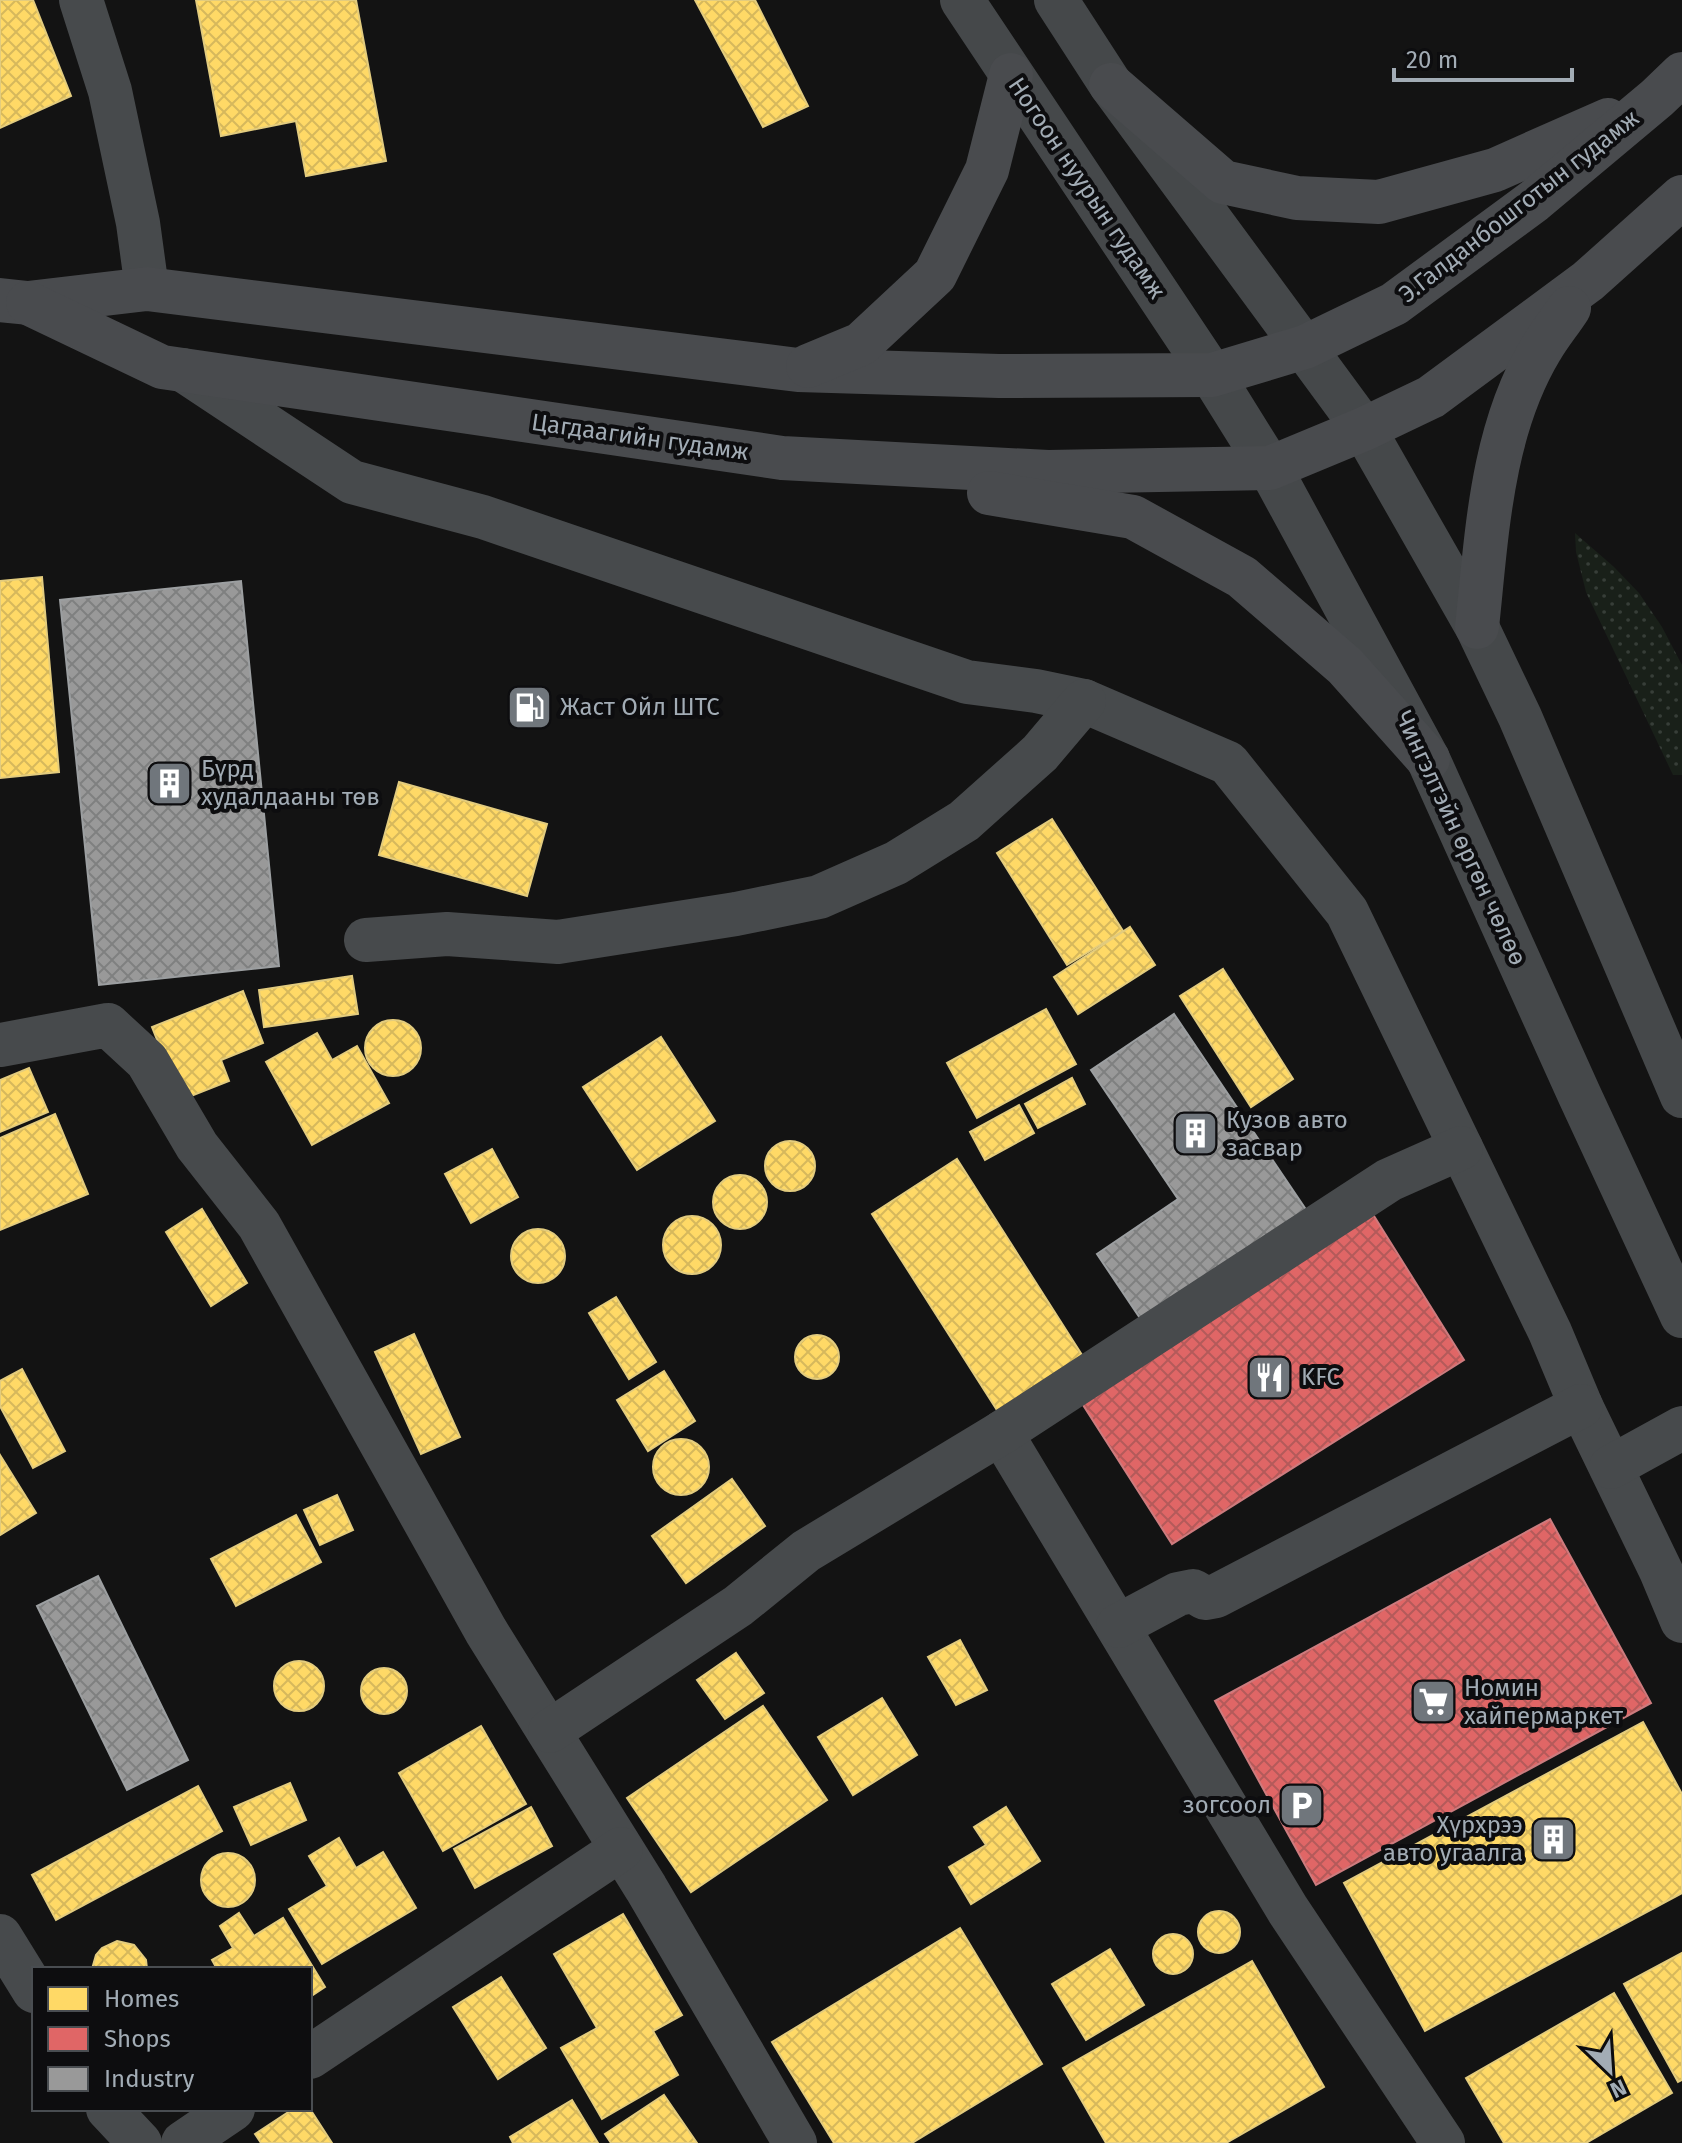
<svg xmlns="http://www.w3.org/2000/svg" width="1682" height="2143" viewBox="0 0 1682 2143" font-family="'Fira Sans',sans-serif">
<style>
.grass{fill:url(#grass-dots)}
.homes{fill:url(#homes-cross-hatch);stroke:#e3cc7e;stroke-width:2}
.shops{fill:url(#shops-cross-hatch);stroke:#cd7b7e;stroke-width:2}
.industry{fill:url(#industry-cross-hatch);stroke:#9c9fa1;stroke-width:2}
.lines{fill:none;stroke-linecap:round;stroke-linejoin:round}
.street{stroke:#474a4c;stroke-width:44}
.secondary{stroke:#45484a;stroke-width:44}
.primary{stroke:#494b4e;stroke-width:44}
.labels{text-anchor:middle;stroke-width:8;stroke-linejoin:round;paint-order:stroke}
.street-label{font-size:24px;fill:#a2acb5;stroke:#0d0d0f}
.poi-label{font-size:24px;fill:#a2acb5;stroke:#0d0d0f;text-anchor:start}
</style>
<defs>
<pattern id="grass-dots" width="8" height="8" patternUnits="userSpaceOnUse" patternTransform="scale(2)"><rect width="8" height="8" fill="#192019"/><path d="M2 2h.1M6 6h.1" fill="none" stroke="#373e38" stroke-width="1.8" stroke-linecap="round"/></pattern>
<pattern id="homes-cross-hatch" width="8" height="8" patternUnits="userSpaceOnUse" patternTransform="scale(2)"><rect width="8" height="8" fill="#ffd966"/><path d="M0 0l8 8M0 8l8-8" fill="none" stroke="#d6b85c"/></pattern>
<pattern id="shops-cross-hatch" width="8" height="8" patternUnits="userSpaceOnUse" patternTransform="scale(2)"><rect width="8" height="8" fill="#e06666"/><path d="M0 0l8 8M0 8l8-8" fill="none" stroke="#b45a5a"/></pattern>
<pattern id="industry-cross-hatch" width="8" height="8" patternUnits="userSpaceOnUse" patternTransform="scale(2)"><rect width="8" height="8" fill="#999"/><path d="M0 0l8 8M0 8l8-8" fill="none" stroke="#7f8080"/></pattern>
</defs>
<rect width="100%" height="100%" fill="#131313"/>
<polygon class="grass" points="1575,533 1614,567 1639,593 1662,627 1682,665 1682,775 1673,775 1586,592 1576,552"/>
<g class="homes">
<polygon points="0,0 33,0 71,96 0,128"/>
<polygon points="196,0 356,0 386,161 306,176 296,121 221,136"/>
<polygon points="695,0 755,0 808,106 763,127"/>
<polygon points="42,577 59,772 0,778 0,581"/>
<polygon points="399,782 547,824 527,896 379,855"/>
<polygon points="1052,819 1123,931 1067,965 997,853"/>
<polygon points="1130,927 1155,965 1078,1014 1054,977"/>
<polygon points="1223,969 1293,1079 1251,1107 1180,996"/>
<polygon points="352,976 358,1014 264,1027 259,990"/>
<polygon points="243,991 263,1043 221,1060 229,1081 181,1100 152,1027"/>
<polygon points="1046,1009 1076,1064 977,1118 947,1063"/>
<circle cx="393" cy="1048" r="28"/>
<polygon points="317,1033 332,1060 357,1046 389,1103 312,1145 266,1062"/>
<polygon points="661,1037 715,1121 637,1170 583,1087"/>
<polygon points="29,1068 48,1112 0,1132 0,1080"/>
<polygon points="1072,1078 1085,1104 1038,1128 1025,1104"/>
<polygon points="1019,1105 1034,1133 985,1160 970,1132"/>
<polygon points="55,1114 88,1194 0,1230 0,1138"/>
<circle cx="790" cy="1166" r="25"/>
<polygon points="492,1149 518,1197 471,1223 445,1174"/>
<polygon points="957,1159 1089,1366 1004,1421 872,1214"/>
<circle cx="740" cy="1202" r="27"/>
<polygon points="202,1209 247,1283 211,1306 166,1232"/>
<circle cx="692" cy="1245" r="29"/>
<circle cx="538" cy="1256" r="27"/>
<polygon points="616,1297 656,1362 629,1379 589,1313"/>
<polygon points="414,1334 460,1437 421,1454 375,1352"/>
<circle cx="817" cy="1357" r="22"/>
<polygon points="22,1369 65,1451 33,1468 0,1406 0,1381"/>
<polygon points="664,1371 695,1421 648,1451 617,1400"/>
<circle cx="681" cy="1467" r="28"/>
<polygon points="0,1455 36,1513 0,1535"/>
<polygon points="732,1479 765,1526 686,1583 652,1536"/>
<polygon points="337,1495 353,1530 320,1545 304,1510"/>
<polygon points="296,1515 321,1562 236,1606 211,1559"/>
<polygon points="960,1640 987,1690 956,1705 928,1657"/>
<polygon points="736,1653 764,1693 725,1719 697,1680"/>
<circle cx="299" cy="1686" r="25"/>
<circle cx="384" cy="1691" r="23"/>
<polygon points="882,1698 917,1755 853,1795 818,1737"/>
<polygon points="763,1706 827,1800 691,1892 627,1798"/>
<polygon points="1643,1722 1682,1794 1682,1893 1425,2031 1344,1883"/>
<polygon points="481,1726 526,1804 443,1851 399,1773"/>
<polygon points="290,1783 306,1820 251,1845 234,1807"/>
<polygon points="198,1786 222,1831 56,1920 32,1875"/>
<polygon points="531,1807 552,1846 475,1888 454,1849"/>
<polygon points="1006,1807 1040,1861 971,1904 949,1867 986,1845 974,1827"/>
<polygon points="339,1838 356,1868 383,1852 416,1908 322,1964 289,1909 327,1886 309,1856"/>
<circle cx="228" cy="1880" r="27"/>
<circle cx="1219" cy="1932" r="21"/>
<polygon points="239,1913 254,1936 283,1918 325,1987 310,1997 310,1969 217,1969 212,1960 233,1948 220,1926"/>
<polygon points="623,1914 682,2015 653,2031 678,2075 602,2119 561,2048 597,2028 554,1954"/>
<polygon points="960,1928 1042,2064 912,2143 834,2143 772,2042"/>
<circle cx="1173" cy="1954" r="20"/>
<polygon points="117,1941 134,1945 146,1960 147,1969 92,1969 96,1955 102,1948"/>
<polygon points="1110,1949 1144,2005 1086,2040 1052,1984"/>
<polygon points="1682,1953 1682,2080 1678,2082 1624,1984"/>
<polygon points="1252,1961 1324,2087 1226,2143 1106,2143 1063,2068"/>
<polygon points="501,1977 546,2048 498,2079 453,2007"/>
<polygon points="1614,1993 1672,2093 1586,2143 1504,2143 1466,2078"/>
<polygon points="664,2095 697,2143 611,2143 605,2134"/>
<polygon points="572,2100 598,2143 513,2143 510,2137"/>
<polygon points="293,2109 310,2109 332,2143 261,2143 255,2134"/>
</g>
<g class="shops">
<polygon points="1369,1208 1464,1360 1172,1544 1076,1394"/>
<polygon points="1550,1519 1651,1703 1316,1885 1215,1701"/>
</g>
<g class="industry">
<polygon points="241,581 279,966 99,985 60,600"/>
<polygon points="1174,1014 1311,1217 1146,1327 1097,1254 1178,1199 1091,1070"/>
<polygon points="98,1576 188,1760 127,1790 37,1606"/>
</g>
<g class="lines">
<g class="street">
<polyline points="81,0 110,91 138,223 147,289"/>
<polyline points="183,370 352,482 483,517 967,682 1036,691 1084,701 1228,763 1347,912 1550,1332 1581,1406 1661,1571 1682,1621"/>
<polyline points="366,940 447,934 558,942 736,914 819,897 896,863 964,821 1040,753 1084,701"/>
<polyline points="0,1045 108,1025 147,1061 197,1146 259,1225 486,1631 646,1888 795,2143"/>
<polyline points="1001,1433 1288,1910 1443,2143"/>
<polyline points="1611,1467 1682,1428"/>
<polyline points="1118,1626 1178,1594 1193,1591 1205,1598 1216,1596 1581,1406"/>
<polyline points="550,1731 738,1606 806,1551 1001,1433 1389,1180 1461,1148"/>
<polyline points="0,1936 34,1991"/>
<polyline points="310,2057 621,1849"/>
<polyline points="108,2109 140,2143"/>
<polyline points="183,2143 233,2109"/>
</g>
<g class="secondary">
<polyline points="962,0 1212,375 1270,468 1428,759 1579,1094 1682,1316"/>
<polyline points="1056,0 1111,85 1364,429 1477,627 1520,717 1682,1096"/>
</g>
<g class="primary">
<polyline points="1111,85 1223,182 1297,198 1379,202 1495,170 1608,120"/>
<polyline points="0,300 28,303 147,289 798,370 999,376 1212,375 1305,347 1394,304 1534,201 1657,98 1682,74"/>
<polyline points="28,303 162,367 782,458 1048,472 1270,468 1364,429 1431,397 1588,281 1682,197"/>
<polyline points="808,366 861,344 935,275 987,170 1011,75"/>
<polyline points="989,493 1133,517 1242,577 1345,666 1428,759"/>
<path d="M1477,627c10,-93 14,-195 64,-278 8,-14 19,-27 28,-41"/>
</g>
</g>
<defs>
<symbol id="fuel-square" viewBox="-11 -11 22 22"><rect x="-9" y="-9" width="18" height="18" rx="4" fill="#70767c" stroke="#0d0d0f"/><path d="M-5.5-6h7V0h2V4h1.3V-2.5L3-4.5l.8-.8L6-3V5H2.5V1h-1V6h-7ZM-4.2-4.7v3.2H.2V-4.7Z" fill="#fff"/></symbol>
<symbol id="building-square" viewBox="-11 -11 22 22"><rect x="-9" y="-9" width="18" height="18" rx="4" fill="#70767c" stroke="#0d0d0f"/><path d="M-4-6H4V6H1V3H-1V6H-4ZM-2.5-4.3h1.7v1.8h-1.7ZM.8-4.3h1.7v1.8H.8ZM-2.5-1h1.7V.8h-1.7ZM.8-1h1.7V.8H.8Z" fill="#fff"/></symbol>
<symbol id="restaurant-square" viewBox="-11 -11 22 22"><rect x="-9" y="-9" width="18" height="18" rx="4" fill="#70767c" stroke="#0d0d0f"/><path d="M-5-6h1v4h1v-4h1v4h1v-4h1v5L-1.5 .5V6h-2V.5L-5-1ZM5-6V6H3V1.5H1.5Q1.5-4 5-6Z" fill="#fff"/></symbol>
<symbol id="supermarket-square" viewBox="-11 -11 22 22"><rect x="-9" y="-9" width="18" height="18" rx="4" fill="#70767c" stroke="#0d0d0f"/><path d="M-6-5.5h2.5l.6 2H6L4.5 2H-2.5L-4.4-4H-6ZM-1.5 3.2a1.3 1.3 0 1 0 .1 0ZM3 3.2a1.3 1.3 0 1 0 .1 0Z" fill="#fff"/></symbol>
<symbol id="parking-square" viewBox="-11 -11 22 22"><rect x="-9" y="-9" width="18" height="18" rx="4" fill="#70767c" stroke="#0d0d0f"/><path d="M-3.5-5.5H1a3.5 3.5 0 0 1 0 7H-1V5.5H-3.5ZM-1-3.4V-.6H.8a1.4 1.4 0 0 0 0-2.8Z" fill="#fff"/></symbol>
</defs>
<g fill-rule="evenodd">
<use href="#fuel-square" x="504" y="682" width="51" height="51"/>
<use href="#building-square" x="144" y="758" width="51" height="51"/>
<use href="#building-square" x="1170" y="1108" width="51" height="51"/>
<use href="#restaurant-square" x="1244" y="1352" width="51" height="51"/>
<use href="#supermarket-square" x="1408" y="1676" width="51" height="51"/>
<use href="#parking-square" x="1276" y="1780" width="51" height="51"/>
<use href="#building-square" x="1528" y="1814" width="51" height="51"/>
</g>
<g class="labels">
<g class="street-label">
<text transform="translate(1087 188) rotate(56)" y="8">Ногоон нуурын гудамж</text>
<text transform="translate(1519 206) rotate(-38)" y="8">Э.Галданбошготын гудамж</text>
<text transform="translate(640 437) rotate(8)" y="8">Цагдаагийн гудамж</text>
<text transform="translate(1461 838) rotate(65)" y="8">Чингэлтэйн өргөн чөлөө</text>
</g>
<g class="poi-label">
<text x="560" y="715">Жаст Ойл ШТС</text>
<text x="201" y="777">Бүрд<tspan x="201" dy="28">худалдааны төв</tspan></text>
<text x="1226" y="1128">Кузов авто<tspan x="1226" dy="28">засвар</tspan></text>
<text x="1301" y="1385">KFC</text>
<text x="1464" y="1696">Номин<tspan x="1464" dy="28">хайпермаркет</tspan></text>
<text x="1271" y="1813" text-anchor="end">зогсоол</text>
<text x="1523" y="1833" text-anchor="end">Хүрхрээ<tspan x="1523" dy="28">авто угаалга</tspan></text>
</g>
</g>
<rect x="32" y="1967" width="280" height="144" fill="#0d0d0f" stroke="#494d51" stroke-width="2"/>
<rect x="48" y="1987" width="40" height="24" fill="#ffd966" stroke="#494d51" stroke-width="2"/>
<text x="104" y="2007" font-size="24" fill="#a2acb5">Homes</text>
<rect x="48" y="2027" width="40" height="24" fill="#e06666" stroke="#494d51" stroke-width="2"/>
<text x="104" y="2047" font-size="24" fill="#a2acb5">Shops</text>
<rect x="48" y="2067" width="40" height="24" fill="#999999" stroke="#494d51" stroke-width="2"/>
<text x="104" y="2087" font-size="24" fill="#a2acb5">Industry</text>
<g transform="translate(1610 2071) rotate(155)" stroke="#0d0d0f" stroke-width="6" paint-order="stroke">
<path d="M0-6L14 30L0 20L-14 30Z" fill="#a2acb5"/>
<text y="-12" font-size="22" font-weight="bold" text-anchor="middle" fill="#a2acb5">N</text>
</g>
<path d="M1394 68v12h178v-12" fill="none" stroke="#a2acb5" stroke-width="4"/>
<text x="1406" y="68" font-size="24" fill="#a2acb5" stroke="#0d0d0f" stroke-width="6" paint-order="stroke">20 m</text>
</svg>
